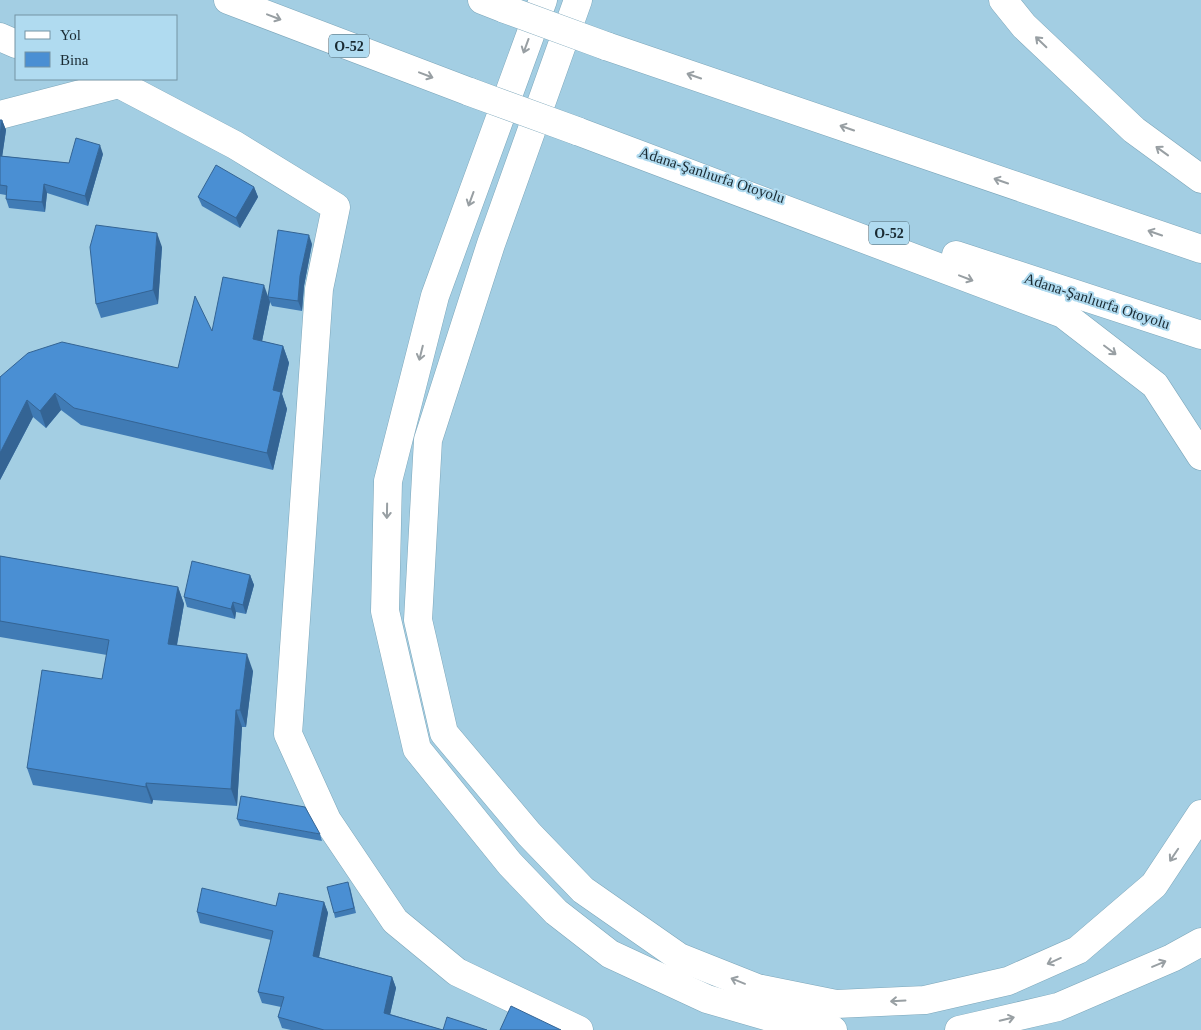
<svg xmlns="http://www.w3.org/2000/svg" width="1201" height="1030" viewBox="0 0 1201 1030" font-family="Georgia,serif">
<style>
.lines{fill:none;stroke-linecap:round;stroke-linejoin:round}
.minor-casing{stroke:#7ca6ba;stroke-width:29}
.motorway-casing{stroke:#7ca6ba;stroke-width:29}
.minor{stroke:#fff;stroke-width:28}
.motorway{stroke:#fff;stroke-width:28}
.motorway-bridge-casing{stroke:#7ca6ba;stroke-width:29;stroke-linecap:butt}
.motorway-bridge{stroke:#fff;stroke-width:28}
.wall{fill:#407bb5}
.shaded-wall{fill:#346494}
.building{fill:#4a8fd3;stroke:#346494}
.oneway{stroke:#989fa3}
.labels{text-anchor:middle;stroke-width:4;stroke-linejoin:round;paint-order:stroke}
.shield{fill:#b0dbf0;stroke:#465f6b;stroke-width:1}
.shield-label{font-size:14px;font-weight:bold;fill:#192a32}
.street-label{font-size:15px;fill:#192a32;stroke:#b0dbf0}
</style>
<rect width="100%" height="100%" fill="#a3cee3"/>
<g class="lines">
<defs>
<g id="minor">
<polyline points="0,37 16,44"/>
<polyline points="107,79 119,84 235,145 336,207 319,289 288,734 327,820 395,921 457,972 579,1030"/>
<polyline points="0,115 119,84"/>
</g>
<g id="motorway">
<polyline points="228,0 470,92"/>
<polyline points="482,0 505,9"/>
<polyline points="543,0 435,296 388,481 385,611 417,749 510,864 556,912 610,954 707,999 783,1021 833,1030"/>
<polyline points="578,0 491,244 428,440 418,620 444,733 529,834 583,890 679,957 757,988 836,1004 925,1000 1008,981 1078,950 1154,885 1201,814"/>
<polyline points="1003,0 1024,26 1134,130 1201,179"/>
<polyline points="606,46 1201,249"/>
<polyline points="577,131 1063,314 1155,385 1201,456"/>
<polyline points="956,255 1201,335"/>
<polyline points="959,1030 1058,1007 1172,958 1201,942"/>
</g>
</defs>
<use href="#minor" class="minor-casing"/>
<use href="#motorway" class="motorway-casing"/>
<use href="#minor" class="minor"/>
<use href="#motorway" class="motorway"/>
<defs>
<g id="motorway-bridge">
<polyline points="505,9 606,46"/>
<polyline points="470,92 577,131"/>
</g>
</defs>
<use href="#motorway-bridge" class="motorway-bridge-casing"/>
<use href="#motorway-bridge" class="motorway-bridge"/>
</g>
<g class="wall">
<polygon points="0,120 2,120 6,130 2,156 69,163 103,154 88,206 47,193 45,212 9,208 6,199 6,195 0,194"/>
<polygon points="254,187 258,197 240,228 202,206 198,197"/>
<polygon points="312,244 304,286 302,311 272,306 270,302 262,341 283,346 289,363 282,394 287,409 273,470 81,425 61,410 46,428 33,417 0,480 0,377 178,368 212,331 268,296"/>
<polygon points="162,247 158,304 101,318 96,304"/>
<polygon points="0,556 178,587 184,604 177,645 253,671 246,727 242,727 237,806 153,800 152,804 33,785 27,768 102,679 107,655 0,637"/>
<polygon points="250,575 254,585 246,614 236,612 235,619 187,607 184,597"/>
<polygon points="237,819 320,834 322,841 240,826"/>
<polygon points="350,887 356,913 335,918 334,913"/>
<polygon points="324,902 328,913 319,957 392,977 396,988 390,1014 443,1030 487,1030 291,1030 282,1028 278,1017 281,1007 262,1003 258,992 271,940 200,923 197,912"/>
</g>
<g class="shaded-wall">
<polygon points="2,120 6,130 1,165 0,163 0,136"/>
<polygon points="100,145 103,154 88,206 85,196"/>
<polygon points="44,184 47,193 45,212 42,202"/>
<polygon points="254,187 258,197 240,228 236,218"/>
<polygon points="157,233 162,247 158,304 153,290"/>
<polygon points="309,235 312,244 304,286 302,311 298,301 300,276"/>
<polygon points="264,285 270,302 259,356 253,339"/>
<polygon points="283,346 289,363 282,394 287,409 273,470 267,453 273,390"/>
<polygon points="55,393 61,410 46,428 40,411"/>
<polygon points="27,400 33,417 0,480 0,453"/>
<polygon points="250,575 254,585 246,614 243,605"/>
<polygon points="178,587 184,604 174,661 168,644"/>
<polygon points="233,602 236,612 235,619 231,609"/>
<polygon points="247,654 253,671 246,727 240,710"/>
<polygon points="236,710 242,727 237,806 231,789"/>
<polygon points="146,783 153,800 152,804 146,787"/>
<polygon points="324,902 328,913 317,967 313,956"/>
<polygon points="392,977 396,988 388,1024 384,1013"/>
</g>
<g class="building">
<polygon points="0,120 2,120 0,136"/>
<polygon points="76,138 100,145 85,196 44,184 42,202 6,199 7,186 0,185 0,156 69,163"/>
<polygon points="216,165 254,187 236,218 198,197"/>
<polygon points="96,225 157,233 153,290 96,304 90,247"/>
<polygon points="278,230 309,235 300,276 298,301 268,297"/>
<polygon points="223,277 264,285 253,339 283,346 273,390 281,392 267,453 74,408 55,393 40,411 27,400 0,453 0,377 28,353 62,342 178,368 195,296 212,331"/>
<polygon points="0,556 178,587 168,644 247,654 240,710 236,710 231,789 146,783 146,787 27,768 42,670 102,679 109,640 0,621"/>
<polygon points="192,561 250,575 243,605 233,602 231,609 184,597"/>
<polygon points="241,796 305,807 320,834 237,819"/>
<polygon points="348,882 354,908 334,913 327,887"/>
<polygon points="202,888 276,906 279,893 324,902 313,956 392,977 384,1013 443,1030 447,1017 487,1030 324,1030 278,1017 284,997 258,992 273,931 197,912"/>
<polygon points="511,1006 561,1030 500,1030"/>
</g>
<defs><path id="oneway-shaft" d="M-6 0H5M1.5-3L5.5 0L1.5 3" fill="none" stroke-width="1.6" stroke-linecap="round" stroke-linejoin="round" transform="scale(1.25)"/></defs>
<g class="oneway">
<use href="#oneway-shaft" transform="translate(274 17) rotate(21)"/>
<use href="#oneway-shaft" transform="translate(1041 42) rotate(-136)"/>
<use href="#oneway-shaft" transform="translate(526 46) rotate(110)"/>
<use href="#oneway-shaft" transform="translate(426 75) rotate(21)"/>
<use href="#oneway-shaft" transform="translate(694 76) rotate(-161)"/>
<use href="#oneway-shaft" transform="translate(847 128) rotate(-161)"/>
<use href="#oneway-shaft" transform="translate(1162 151) rotate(-144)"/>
<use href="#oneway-shaft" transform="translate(1001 181) rotate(-161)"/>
<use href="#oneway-shaft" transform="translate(471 199) rotate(110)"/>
<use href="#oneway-shaft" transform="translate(1155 233) rotate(-161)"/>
<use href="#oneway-shaft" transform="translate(966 278) rotate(21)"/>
<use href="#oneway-shaft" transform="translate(1110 350) rotate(37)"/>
<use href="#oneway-shaft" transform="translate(421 353) rotate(104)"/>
<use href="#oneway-shaft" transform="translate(387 511) rotate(91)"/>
<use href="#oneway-shaft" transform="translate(1174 855) rotate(124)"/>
<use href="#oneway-shaft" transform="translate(1054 961) rotate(156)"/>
<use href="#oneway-shaft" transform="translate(1159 964) rotate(-23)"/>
<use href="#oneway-shaft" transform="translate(738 981) rotate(-158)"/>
<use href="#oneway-shaft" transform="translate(898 1001) rotate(177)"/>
<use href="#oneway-shaft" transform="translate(1007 1019) rotate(-13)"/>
</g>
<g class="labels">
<g class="shield">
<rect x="329" y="34.5" width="40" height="23" rx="4"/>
<rect x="869" y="221.5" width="40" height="23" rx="4"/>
</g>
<g class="shield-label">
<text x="349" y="51">O-52</text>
<text x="889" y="238">O-52</text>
</g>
<g class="street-label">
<text transform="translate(712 175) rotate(18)" y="5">Adana-Şanlıurfa Otoyolu</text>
<text transform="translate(1097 301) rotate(18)" y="5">Adana-Şanlıurfa Otoyolu</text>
</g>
</g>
<rect x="15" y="15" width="162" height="65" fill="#b0dbf0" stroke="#7494a4"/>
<rect x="25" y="31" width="25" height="8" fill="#ffffff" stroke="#7494a4"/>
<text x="60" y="40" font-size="15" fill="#192a32">Yol</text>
<rect x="25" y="52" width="25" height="15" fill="#4a8fd3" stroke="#7494a4"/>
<text x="60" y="65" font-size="15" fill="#192a32">Bina</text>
</svg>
